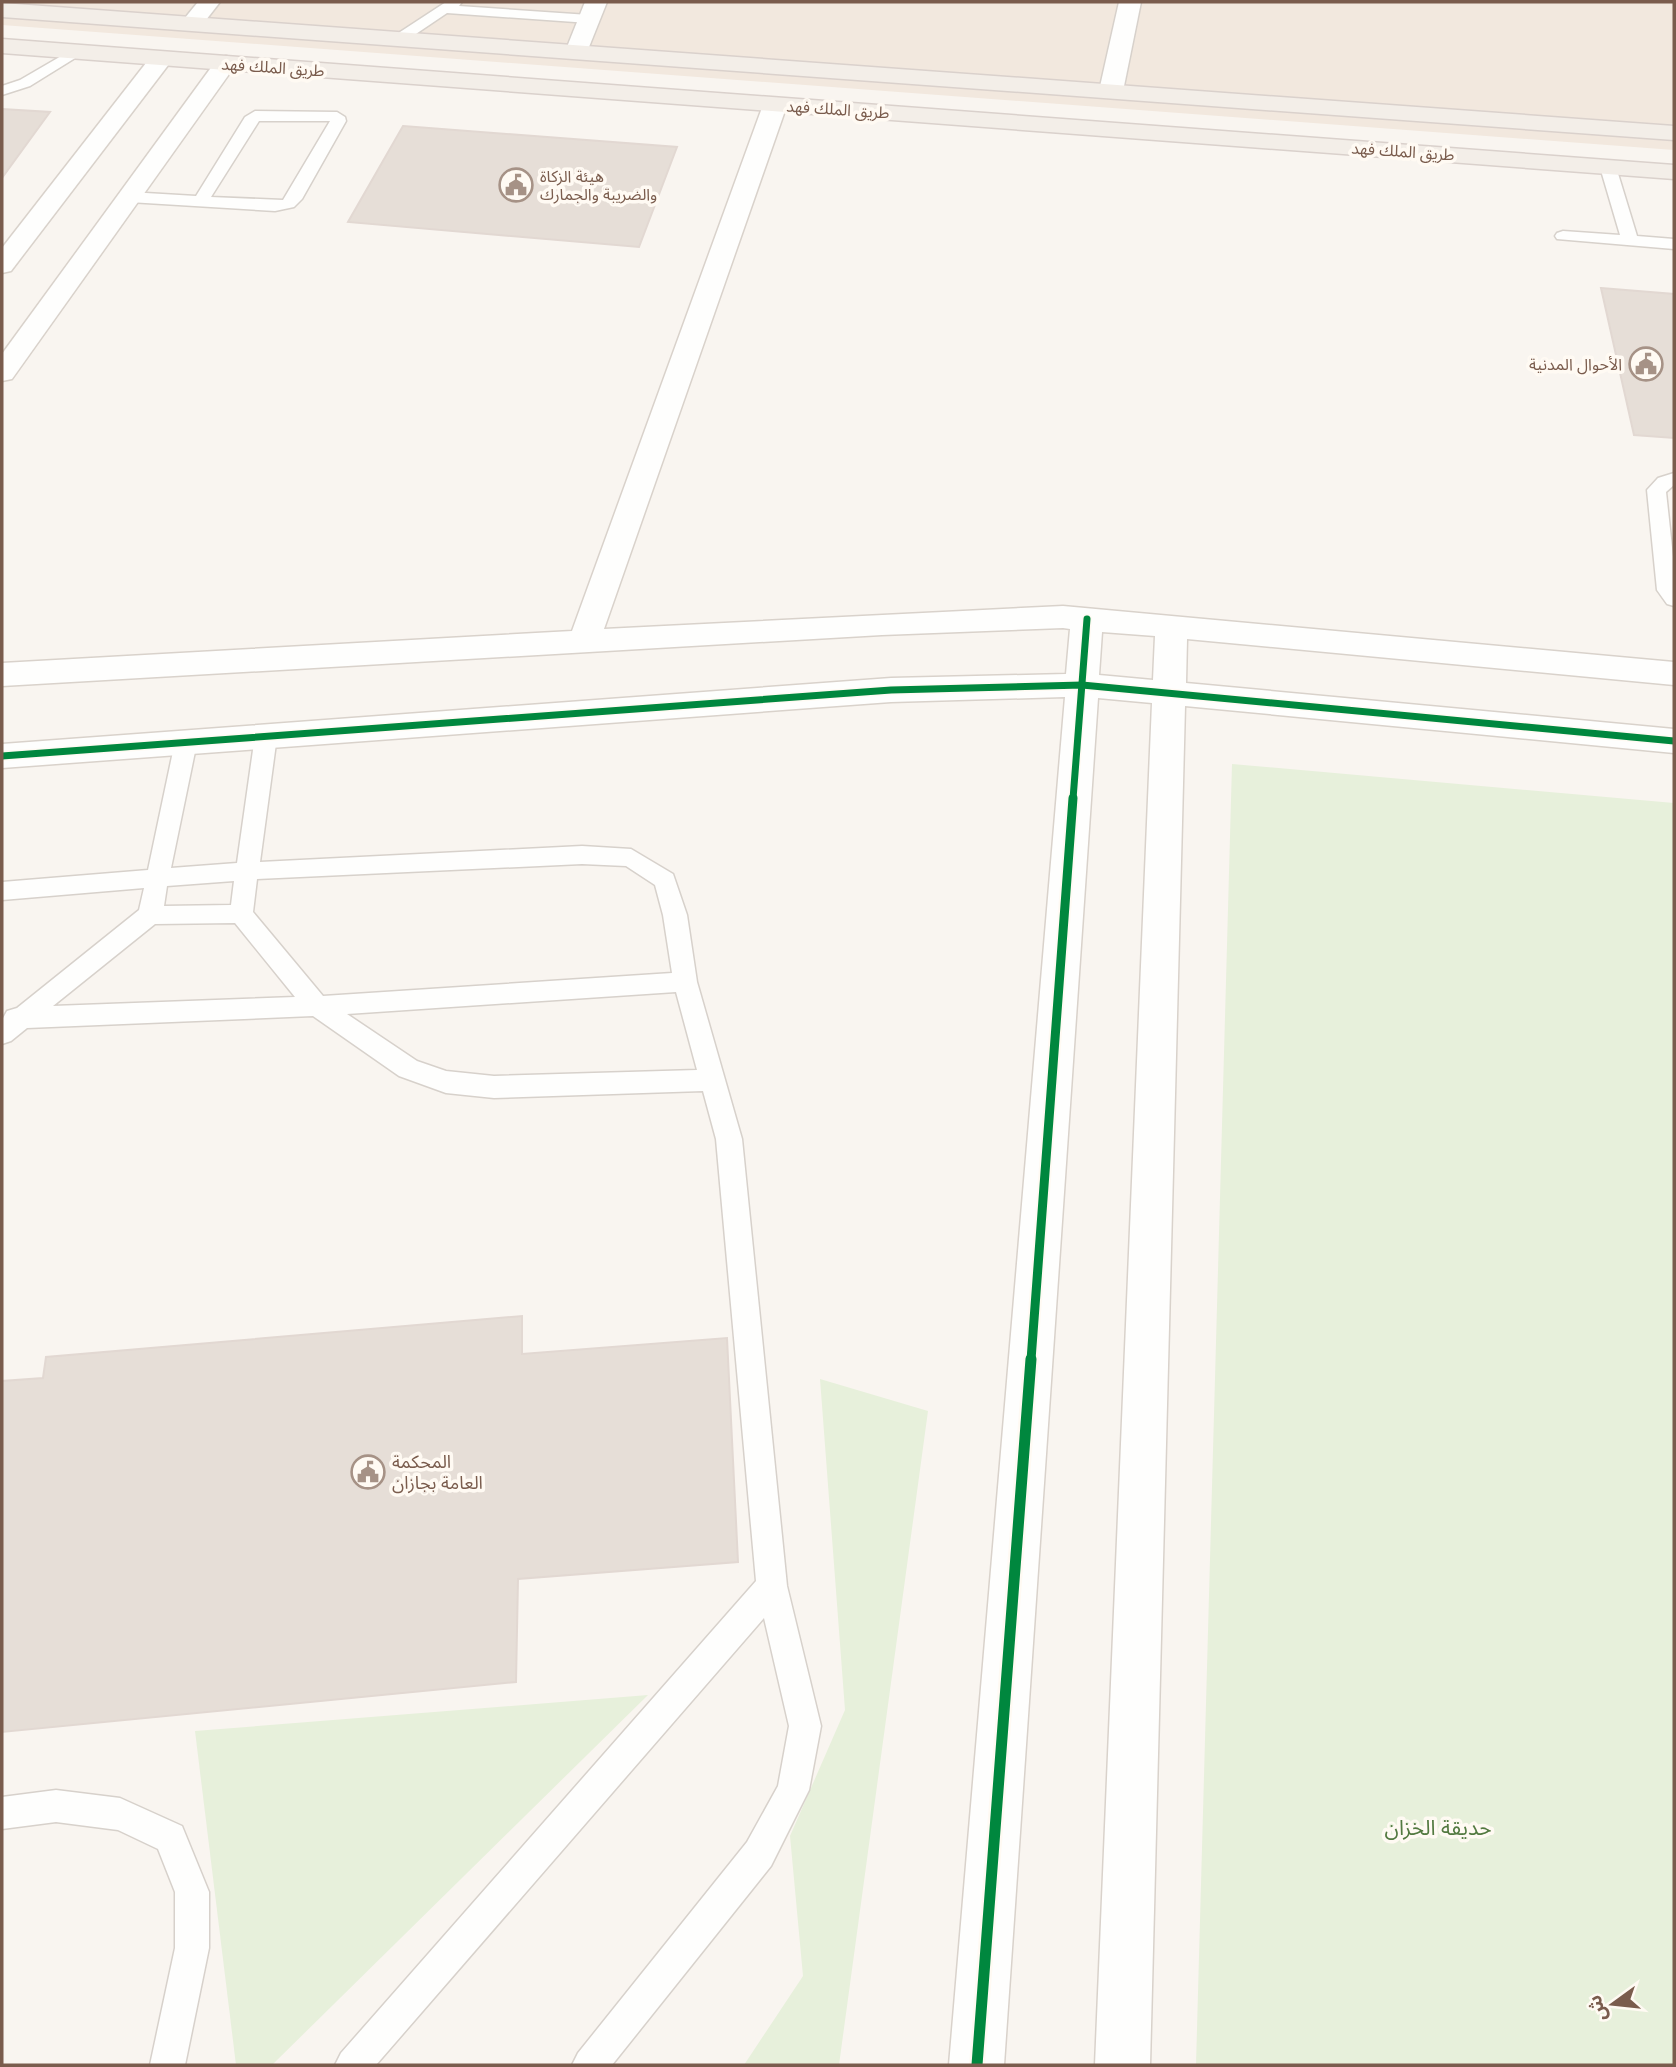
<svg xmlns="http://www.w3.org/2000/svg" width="1676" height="2067" viewBox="0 0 1676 2067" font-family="'Fira Sans','Noto Sans Arabic',sans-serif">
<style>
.residential{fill:#f2e8de}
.green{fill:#e7f0db}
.building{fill:#e6ded7;stroke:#e2d8d2;stroke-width:2}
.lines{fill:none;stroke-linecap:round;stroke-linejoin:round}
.lane-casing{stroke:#d7d1cb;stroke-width:3}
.street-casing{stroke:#d7d1cb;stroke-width:3}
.secondary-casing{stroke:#d9d2cb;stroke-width:3}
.primary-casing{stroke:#dad1cc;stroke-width:3}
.lane{fill:#fefefd;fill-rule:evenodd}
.street{fill:#fefefd;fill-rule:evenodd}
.secondary{fill:#fefefd;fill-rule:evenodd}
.primary{fill:#f3eee8;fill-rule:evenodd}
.cycleway-far2-casing{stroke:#fffaf3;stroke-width:10}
.cycleway-far1-casing{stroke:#fffaf3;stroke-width:13}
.cycleway-casing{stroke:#fffaf3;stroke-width:16}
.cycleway-far2{stroke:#00873e;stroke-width:7}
.cycleway-far1{stroke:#00873e;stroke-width:9}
.cycleway{stroke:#00873e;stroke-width:11}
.labels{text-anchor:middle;stroke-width:7;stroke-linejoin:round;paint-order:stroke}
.far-street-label{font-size:16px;fill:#7a5c4d;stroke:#fffaf3}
.far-poi-label{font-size:16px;fill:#7a5c4d;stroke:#fffaf3;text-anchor:start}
.poi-label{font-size:18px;fill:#7a5c4d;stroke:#fffaf3;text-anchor:start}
.near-park-label{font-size:21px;fill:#537a41;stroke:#fffaf3}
</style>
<rect width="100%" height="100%" fill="#f9f5f0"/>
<polygon class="residential" points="2,2 1674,2 1674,150 2,25"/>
<g class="green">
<polygon points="1232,764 1674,803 1674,2065 1196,2065"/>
<polygon points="820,1379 928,1411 839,2065 744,2065 803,1976 790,1836 845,1710"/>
<polygon points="648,1695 272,2065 236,2065 195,1731"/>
</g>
<g class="building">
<polygon points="2,109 50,112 2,178"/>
<polygon points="403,126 677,147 639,247 348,222"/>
<polygon points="1601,288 1674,294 1674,438 1634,435"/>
<polygon points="522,1316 522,1354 727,1338 738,1562 518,1579 516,1682 2,1732 2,1381 43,1378 46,1357"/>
</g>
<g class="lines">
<defs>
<g id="lane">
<polygon points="446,2 462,2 459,6 589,15 596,19 589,23 447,13 404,42 394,42 394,36"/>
<polygon points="75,48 82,52 80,55 30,86 2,95 2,86 20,80"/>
<path d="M255,111l82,1 8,5 1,4 -44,78 -8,8 -19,4 -146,-9 -8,-5 8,-5 67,4 49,-79zM259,121h71l-47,79 -72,-3z"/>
<polygon points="1608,162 1616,167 1637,236 1674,239 1674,249 1557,239 1555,236 1557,233 1563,231 1620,235 1600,167"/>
<polygon points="1674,473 1674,485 1666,492 1674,566 1674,606 1667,604 1657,590 1647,490 1658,478"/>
<path d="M266,728l8,2 3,6 -17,126 322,-16 49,3 42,25 14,41 10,67 45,157 45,447 34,140 -12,64 -38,76 -159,199h-40l6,-12 169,-211 31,-56 11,-60 -25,-108 -388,447h-41l6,-12 415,-472 -40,-442 -13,-48 -209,7 -48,-5 -47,-17 -86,-60 -286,12 -16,13 -9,3v-24l5,-9 10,-3 122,-98 5,-22 -142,12v-18l146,-12 27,-128 3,-6 8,-2 8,2 3,6 -26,126 66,-5 18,-127 3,-6zM582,864l44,2 29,19 8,30 9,58 -349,23 -70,-84 4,-33zM234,881l-3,24 -67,1 3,-20zM235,923l60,74 -242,9 102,-82zM676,992l21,78 -203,6 -48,-5 -29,-10 -70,-47z"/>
<polygon points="56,1790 120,1798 182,1826 209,1892 209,1948 185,2065 150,2065 175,1948 175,1892 158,1849 118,1830 56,1822 2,1829 2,1797"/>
</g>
<g id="street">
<polygon points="198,2 220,2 199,29 183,29 180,24"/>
<polygon points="585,2 607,2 587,52 584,57 568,57 565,52"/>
<polygon points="1119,2 1141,2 1123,91 1119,96 1103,96 1099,91"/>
</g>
<g id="secondary">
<polygon points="161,52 169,54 172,59 169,64 11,271 2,273 2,248 153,54"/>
<polygon points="226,56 234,58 237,63 12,379 2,381 2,354 218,58"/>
<path d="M775,98l8,2 4,5 -183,524 459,-23 611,56v23l-487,-46 -1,44 488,46v24l-489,-47 -35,1359h-55l57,-1362 -54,-5 -94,1367h-55l116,-1368 -174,5 -889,66v-24l889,-66 175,-4 4,-45 -7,-1 -181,7 -880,51v-23l570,-32 191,-526 4,-5zM1102,632l53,4 -2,44 -54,-5z"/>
</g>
<g id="primary">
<polygon points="2,3 1674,126 1674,140 2,17"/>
<polygon points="2,39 1674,165 1674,179 2,53"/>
</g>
</defs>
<use href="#lane" class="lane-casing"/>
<use href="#street" class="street-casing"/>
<use href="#secondary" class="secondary-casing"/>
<use href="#primary" class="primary-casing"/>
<use href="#lane" class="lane"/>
<use href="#street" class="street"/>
<use href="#secondary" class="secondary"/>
<use href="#primary" class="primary"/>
<defs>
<g id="cycleway-far2">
<polyline points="2,756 891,690 1082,685 1674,741"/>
<polyline points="1073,799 1087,619"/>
</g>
<polyline id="cycleway-far1" points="1031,1360 1073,798"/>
<polyline id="cycleway" points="977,2065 1031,1359"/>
</defs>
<use href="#cycleway-far2" class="cycleway-far2-casing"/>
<use href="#cycleway-far1" class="cycleway-far1-casing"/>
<use href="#cycleway" class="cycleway-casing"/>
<use href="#cycleway-far2" class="cycleway-far2"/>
<use href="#cycleway-far1" class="cycleway-far1"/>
<use href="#cycleway" class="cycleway"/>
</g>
<defs>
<symbol id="civic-ring" viewBox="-11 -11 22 22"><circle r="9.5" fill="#fffaf3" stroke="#a69286" stroke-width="1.5"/><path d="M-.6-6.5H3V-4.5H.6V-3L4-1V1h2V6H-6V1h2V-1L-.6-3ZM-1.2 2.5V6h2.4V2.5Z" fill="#a69286"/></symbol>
</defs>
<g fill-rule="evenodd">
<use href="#civic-ring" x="497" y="166" width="38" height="38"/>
<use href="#civic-ring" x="1627" y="345" width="38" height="38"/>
<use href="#civic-ring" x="349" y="1453" width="38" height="38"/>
</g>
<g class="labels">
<g class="far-street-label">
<text transform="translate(273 67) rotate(4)" y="6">طريق الملك فهد</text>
<text transform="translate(838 109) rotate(4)" y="6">طريق الملك فهد</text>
<text transform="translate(1403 151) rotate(4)" y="6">طريق الملك فهد</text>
</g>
<g class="far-poi-label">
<text x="540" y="182">هيئة الزكاة<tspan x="540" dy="18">والضريبة والجمارك</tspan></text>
<text x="1622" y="370" text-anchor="end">الأحوال المدنية</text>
</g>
<g class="poi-label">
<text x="392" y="1468">المحكمة<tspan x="392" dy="21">العامة بجازان</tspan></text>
</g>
<g class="near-park-label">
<text x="1438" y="1835">حديقة الخزان</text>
</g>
</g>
<rect width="1676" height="2067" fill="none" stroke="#7a5c4d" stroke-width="7"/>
<g transform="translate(1613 2004) rotate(255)" stroke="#fffaf3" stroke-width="5" paint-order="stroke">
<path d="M0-5L12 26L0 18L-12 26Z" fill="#7a5c4d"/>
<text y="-10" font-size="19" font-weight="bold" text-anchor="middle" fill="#7a5c4d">ش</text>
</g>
</svg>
